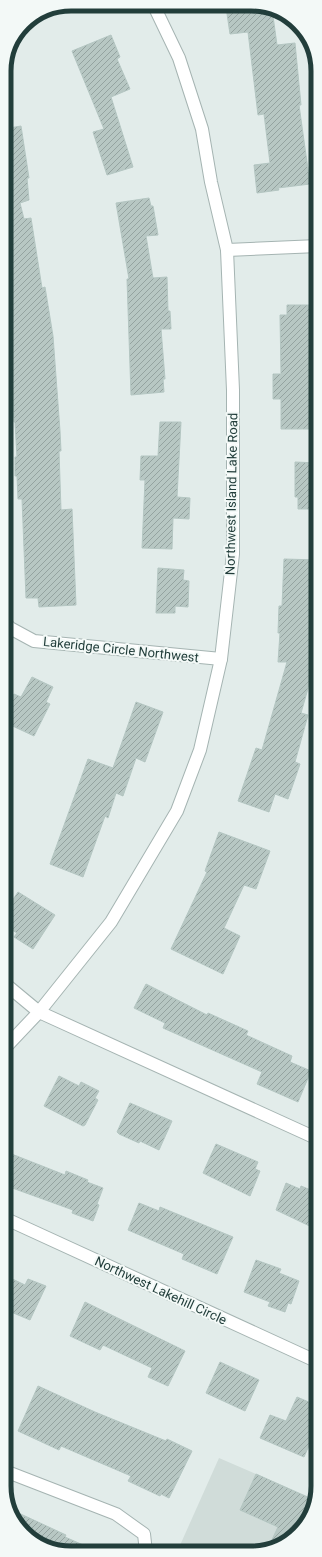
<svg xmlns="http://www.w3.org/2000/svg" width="322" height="1557" viewBox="0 0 322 1557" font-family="Roboto,sans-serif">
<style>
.built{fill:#d0dcd9}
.building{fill:url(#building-hatch);stroke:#b4c6c2}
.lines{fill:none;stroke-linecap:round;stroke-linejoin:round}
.minor-casing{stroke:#a5b4b2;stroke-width:14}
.minor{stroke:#fff;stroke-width:12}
.labels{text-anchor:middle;stroke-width:4;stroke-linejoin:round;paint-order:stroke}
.street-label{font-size:13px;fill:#223e3b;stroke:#f3f9f7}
.rim{fill:none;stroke:#223e3b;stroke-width:5}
</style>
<defs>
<pattern id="building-hatch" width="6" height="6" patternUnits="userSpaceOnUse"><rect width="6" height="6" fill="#b7c7c3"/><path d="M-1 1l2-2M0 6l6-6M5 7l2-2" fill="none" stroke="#94a3a0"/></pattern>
</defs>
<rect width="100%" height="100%" fill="#e2ecea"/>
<polygon class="built" points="219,1458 314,1499 301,1530 260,1552 177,1552"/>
<g class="building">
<polygon points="268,6 272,9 277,45 295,43 301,105 299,105 310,184 278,188 279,190 257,193 254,165 270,163 264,114 258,115 248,32 230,34 226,7"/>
<polygon points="111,35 120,57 117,59 130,89 111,97 133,167 107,175 93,132 104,129 72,51"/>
<polygon points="21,126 29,178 27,178 29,200 20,203 24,219 31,218 42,288 45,287 53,336 60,431 61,451 59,451 61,510 72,509 76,605 39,607 38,598 26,598 22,499 18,499 17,476 15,476 15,457 17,457 15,422 14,422 9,336 7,336 4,320 4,129"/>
<polygon points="149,198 151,206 153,206 158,235 146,236 153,278 167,277 168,311 170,311 171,329 161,329 165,379 163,379 164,392 131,395 127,279 129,279 116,203"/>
<polygon points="287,305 318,305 318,429 281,429 281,399 273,399 273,374 281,374 280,315 287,315"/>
<polygon points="160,422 181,422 177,497 190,498 189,519 173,518 172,549 142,548 145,480 140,480 141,456 158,456"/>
<polygon points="295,462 318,463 318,509 298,509 298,497 295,497"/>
<polygon points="284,559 318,560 318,664 315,664 301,713 308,715 295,762 300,764 288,799 275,794 269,812 238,801 256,748 262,750 287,662 278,662 280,633 278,633 279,606 282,606"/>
<polygon points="158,568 184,570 183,580 189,581 188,607 175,606 175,613 156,613"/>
<polygon points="32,677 53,687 46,702 50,704 34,736 4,722 4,713 14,694 21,697"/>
<polygon points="136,702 163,712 145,762 136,758 123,796 116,793 108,818 105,816 83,877 50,864 88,759 113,768"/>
<polygon points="219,832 270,851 256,889 244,885 224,928 240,936 223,974 171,949 207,872 205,871"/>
<polygon points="18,892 55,915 33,949 14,937 17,933 4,925 4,913"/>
<polygon points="146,984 207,1015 208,1013 248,1031 246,1035 292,1056 290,1062 311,1071 298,1102 257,1084 262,1072 163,1028 165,1023 134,1008"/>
<polygon points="59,1076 79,1086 81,1082 99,1091 95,1098 98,1100 85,1125 83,1126 44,1106"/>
<polygon points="130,1103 172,1121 159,1150 140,1141 139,1143 119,1134 117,1132"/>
<polygon points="216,1144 258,1162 255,1169 260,1171 250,1196 203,1173"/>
<polygon points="4,1151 65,1175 66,1171 88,1180 87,1182 103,1188 97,1204 99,1205 93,1221 72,1213 73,1210 4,1185"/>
<polygon points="286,1183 300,1189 301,1186 318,1193 318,1230 276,1210"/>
<polygon points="139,1203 159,1211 160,1207 233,1237 217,1274 182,1259 184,1254 128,1230"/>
<polygon points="256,1260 281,1269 279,1273 299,1281 291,1304 288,1303 285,1312 268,1306 270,1302 244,1292"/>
<polygon points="4,1275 25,1285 28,1279 46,1286 30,1320 4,1309"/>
<polygon points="85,1302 185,1351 168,1386 148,1377 152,1368 103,1345 100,1350 70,1336"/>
<polygon points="220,1362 259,1380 245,1411 206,1393"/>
<polygon points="38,1386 95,1412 166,1441 167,1439 192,1451 169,1498 161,1494 160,1496 128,1481 131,1476 61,1446 59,1450 18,1431"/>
<polygon points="297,1397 318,1406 318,1425 304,1457 260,1438 270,1415 286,1421"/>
<polygon points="256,1474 314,1500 301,1530 268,1548 278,1527 240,1510"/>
<polygon points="12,1510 66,1535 65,1537 99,1552 58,1552 21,1530"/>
</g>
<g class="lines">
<defs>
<g id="minor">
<polyline points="227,250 318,246"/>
<polyline points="4,621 10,628 34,641 221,659"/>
<polyline points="4,983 39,1012 318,1139"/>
<polyline points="4,1049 39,1012 111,922 177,811 200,750 221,659 233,554 233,390 227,250 211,182 202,129 179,58 155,8"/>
<polyline points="4,1218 318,1362"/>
<polyline points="5,1471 116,1514 144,1534 146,1552"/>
</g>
</defs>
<use href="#minor" class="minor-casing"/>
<use href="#minor" class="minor"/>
</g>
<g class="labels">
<g class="street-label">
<text transform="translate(231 494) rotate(-89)" y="5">Northwest Island Lake Road</text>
<text transform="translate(121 649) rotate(6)" y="5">Lakeridge Circle Northwest</text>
<text transform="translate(161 1290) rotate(25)" y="5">Northwest Lakehill Circle</text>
</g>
</g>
<path d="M0 0H322V1557H0ZM71 11H251A60 60 0 0 1 311 71V1486A60 60 0 0 1 251 1546H71A60 60 0 0 1 11 1486V71A60 60 0 0 1 71 11Z" fill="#f3f9f7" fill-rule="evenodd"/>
<path class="rim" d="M71 11H251A60 60 0 0 1 311 71V1486A60 60 0 0 1 251 1546H71A60 60 0 0 1 11 1486V71A60 60 0 0 1 71 11Z"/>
</svg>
